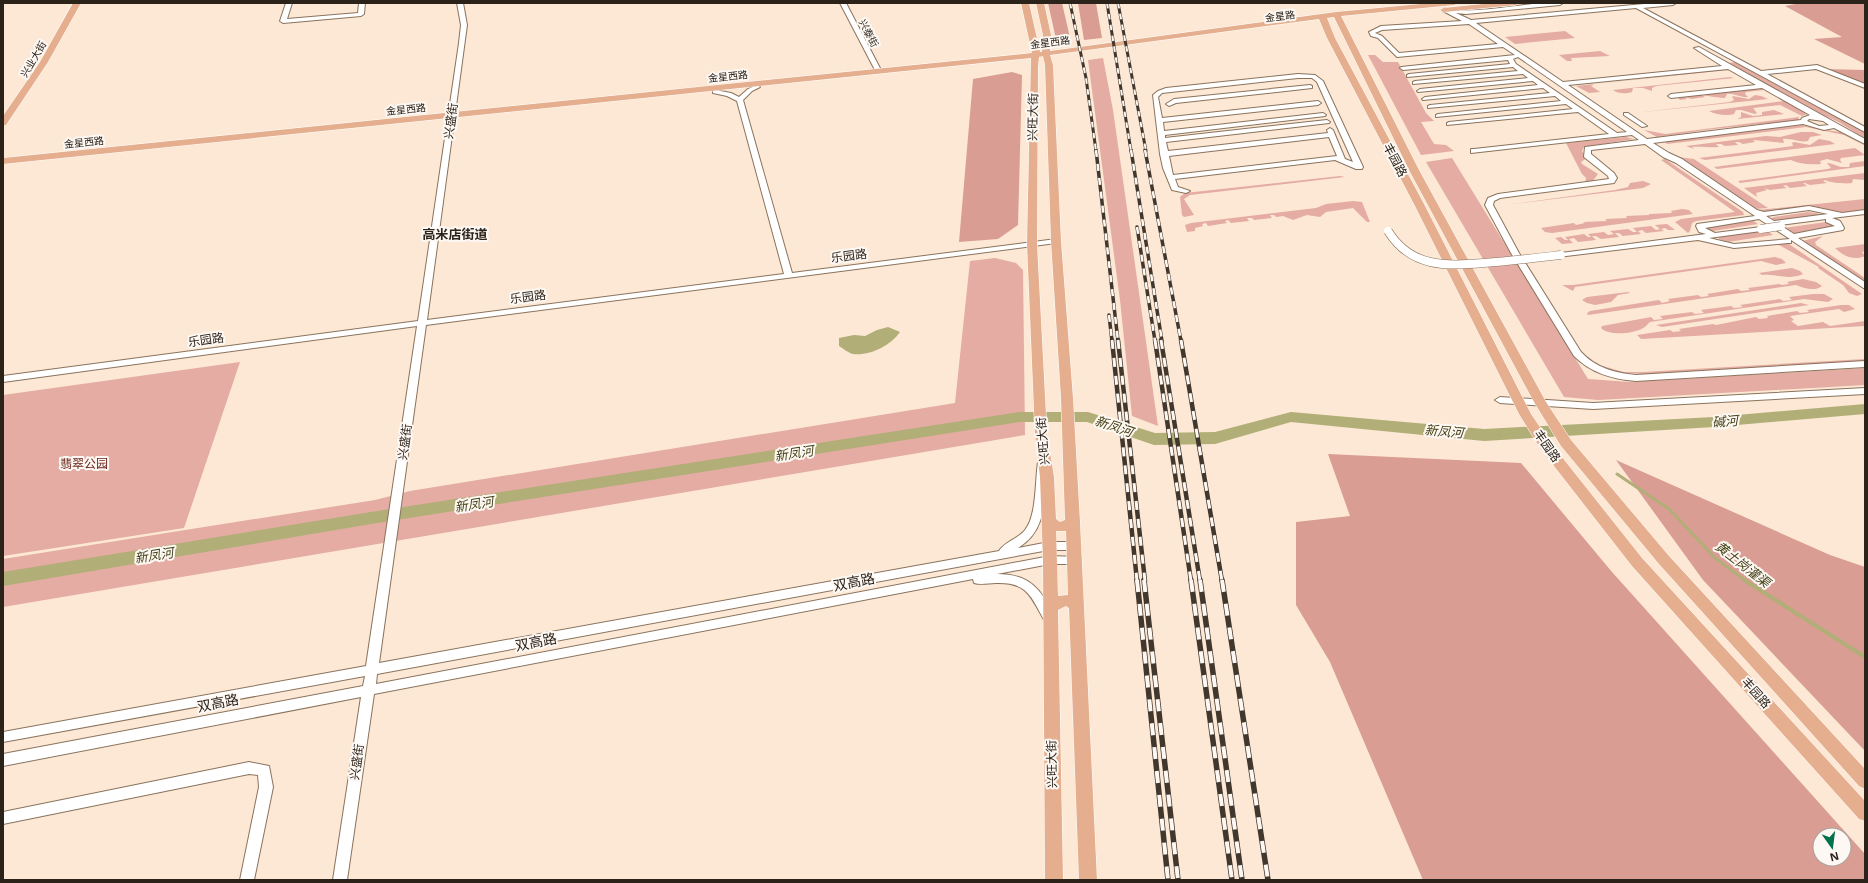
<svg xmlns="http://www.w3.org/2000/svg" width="1868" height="883" viewBox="0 0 1868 883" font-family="'Noto Sans','Noto Sans SC',sans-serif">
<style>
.green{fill:#e4aca2}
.forest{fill:#d99d93;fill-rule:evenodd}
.water{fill:#b1ae77}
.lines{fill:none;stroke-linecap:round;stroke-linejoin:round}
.stream-far1{stroke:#b1ae77;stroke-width:3}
.stream{stroke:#b1ae77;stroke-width:4}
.river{fill:#b1ae77;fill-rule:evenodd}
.minor-casing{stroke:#8a735d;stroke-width:2}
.major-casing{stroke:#fff;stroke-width:1}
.minor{fill:#fff;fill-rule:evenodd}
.major{fill:#e5ae8e;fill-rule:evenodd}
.rail-far3-casing{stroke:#41372d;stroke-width:3}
.rail-far2-casing{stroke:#41372d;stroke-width:3.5}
.rail-far1-casing{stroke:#41372d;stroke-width:4.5}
.rail-casing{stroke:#41372d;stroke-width:5.5}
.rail-far3{stroke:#fdf8f3;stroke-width:2;stroke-dasharray:5.5;stroke-linecap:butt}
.rail-far2{stroke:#fdf8f3;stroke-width:2.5;stroke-dasharray:7;stroke-linecap:butt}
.rail-far1{stroke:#fdf8f3;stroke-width:3;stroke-dasharray:9;stroke-linecap:butt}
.rail{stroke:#fdf8f3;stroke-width:4;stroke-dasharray:12;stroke-linecap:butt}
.minor-bridge-casing{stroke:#8a735d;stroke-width:9;stroke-linecap:butt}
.minor-bridge{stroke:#fff;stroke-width:8}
.labels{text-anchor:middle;stroke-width:4;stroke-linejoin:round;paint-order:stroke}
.far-street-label{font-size:10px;fill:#2b2219;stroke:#fdf8f3}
.street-label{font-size:12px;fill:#2b2219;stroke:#fdf8f3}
.park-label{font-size:12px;fill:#6c251c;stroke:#fdf8f3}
.far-district-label{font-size:13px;font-weight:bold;fill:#2b2219;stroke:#fdf8f3}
.water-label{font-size:13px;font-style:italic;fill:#423f13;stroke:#fdf8f3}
.near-street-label{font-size:14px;fill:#2b2219;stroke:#fdf8f3}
</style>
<rect width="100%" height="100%" fill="#fce8d4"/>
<g class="green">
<polygon points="1565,31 1575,38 1515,44 1505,37"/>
<polygon points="1600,51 1610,56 1571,58 1572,61 1567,61 1559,55"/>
<polygon points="1368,55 1375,55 1383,62 1398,62 1426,113 1434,121 1421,122 1434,144 1446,145 1454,151 1421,155"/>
<polygon points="1103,58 1113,110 1158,426 1132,416 1120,300 1088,60"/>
<path d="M1735,62l130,71v5c-14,-7 -26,-18 -41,-22l-95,-53z"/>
<polygon points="1728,69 1758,85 1728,70 1594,84 1591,86 1600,92 1589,93 1576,86"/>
<path d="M1730,77l4,1 -78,8 -4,2v3l-9,-3h-10l-1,4c-6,2 -14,2 -19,-2z"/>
<path d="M1762,88l45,26 -5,2 -22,-11 -27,3 4,5 -2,1 -14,-4h-5l-2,4c-7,2 -18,1 -25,-3l75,-10 -20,-11 -18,2 -1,2 3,3c-7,1 -14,-4 -21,-3l-2,4c-4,0 -18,-2 -21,-3h-2l3,2 -14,2 -6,-2 2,2 -7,1 -3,-3z"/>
<polygon points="1755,95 1761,96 1768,99 1634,113 1730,102 1734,100 1732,96 1749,99"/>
<polygon points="1774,110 1784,114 1737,119 1741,117 1741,112 1753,116 1762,115 1762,112"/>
<polygon points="1799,117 1798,120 1714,129 1657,137 1644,130 1665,134"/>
<polygon points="1802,125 1819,129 1840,132 1865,146 1844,135 1806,127 1667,144 1664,141"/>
<path d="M1801,132h12l9,3 -12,2 -2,4c-9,2 -16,-3 -25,-2l1,4 -31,-3 2,2 -12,2 -4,-2h-4l3,3 -13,1 -4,-2h-5l3,3c-10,1 -17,-1 -27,0l2,2 -8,-3 80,-10 14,1z"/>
<polygon points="1626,137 1634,139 1584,147 1582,151 1587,158 1581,162 1582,164 1598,174 1592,182 1585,183 1586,178 1582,174 1566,143"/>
<polygon points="1819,139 1830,141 1835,144 1705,160 1699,158 1793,146 1792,143 1794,142 1810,145"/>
<path d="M1855,148l10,7 -24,3 -1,2 2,3 -15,-4 -7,2 1,3c-9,1 -22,0 -30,-4l-74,9 -3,-2z"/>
<polygon points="1678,157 1694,159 1768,208 1754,209"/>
<polygon points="1452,158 1588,379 1630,382 1865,368 1865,385 1598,400 1564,397 1426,162"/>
<polygon points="1665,159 1743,212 1744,215 1696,221 1692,223 1690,231 1688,233 1675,222 1681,219 1735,212 1661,160"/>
<polygon points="1865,161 1865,166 1740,183 1738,181 1828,169 1831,168 1827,163 1829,163 1841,167 1849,167 1850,163"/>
<path d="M1865,173v7l-12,-1 -1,4c-5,1 -22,0 -27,-3l-2,1 4,2 -17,2 -5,-2h-2l4,3 -17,2 -4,-3 -3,1 4,2 -17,2 -6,-2 3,2 -11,3 1,4 -13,-9z"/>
<polygon points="1340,176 1345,177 1190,195 1184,199 1194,215 1184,217 1182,215 1180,197 1185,193"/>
<polygon points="1643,181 1651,184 1643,188 1506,205 1615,190 1628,187 1630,183"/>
<polygon points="1865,199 1865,210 1838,213 1809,206 1762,212 1758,210"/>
<polygon points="1353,201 1362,202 1370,222 1367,222 1353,208 1326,212 1320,217 1307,215 1293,220 1283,216 1276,217 1274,215 1270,215 1272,218 1254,220 1252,218 1247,218 1249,221 1231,223 1228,220 1225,221 1227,223 1208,226 1206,223 1202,224 1203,226 1195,228 1195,231 1187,232 1185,225 1191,223 1316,208 1326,204"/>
<polygon points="1682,209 1689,210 1693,214 1552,233 1545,232 1541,228 1574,223 1576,225 1585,223 1583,222 1607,221 1605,219 1627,218 1626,216 1649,215 1649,214 1672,213 1671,211"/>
<polygon points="1808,212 1816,213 1822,215 1776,222 1770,219 1774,217"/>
<polygon points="1752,220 1758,224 1713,231 1709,231 1704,227"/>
<polygon points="1826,222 1830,222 1837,226 1794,234 1784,228"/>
<polygon points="1667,224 1675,230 1668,230 1665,228 1661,229 1664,231 1646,233 1642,230 1638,231 1641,234 1623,236 1619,233 1615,233 1619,237 1601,239 1596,236 1592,236 1596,240 1578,242 1574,238 1569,239 1573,243 1562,244 1555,238 1561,237 1565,240 1568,240 1565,237 1584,234 1588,237 1591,237 1588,234 1604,232 1608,235 1614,234 1610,231 1628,229 1633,232 1637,232 1633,228 1651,226 1656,230 1660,229 1655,225"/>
<polygon points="1762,231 1769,232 1773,235 1728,242 1719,239 1719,237"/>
<polygon points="1823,236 1815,242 1816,245 1865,278 1865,283 1802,241"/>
<polygon points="1784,242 1789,244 1862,294 1857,296 1849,293 1843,285 1818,268 1819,267 1777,244"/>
<path d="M1865,244v7l-3,1 3,4c-11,5 -22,0 -30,-8z"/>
<polygon points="1775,257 1782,259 1786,263 1776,265 1761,261 1575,287 1573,291 1562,285 1573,285"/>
<polygon points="995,258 1016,263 1023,270 1025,435 3,607 3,559 375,500 410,491 955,403 970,261"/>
<path d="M1792,268l8,3 3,3c-16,7 -26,-1 -41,1l-3,-2z"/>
<path d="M1803,279l13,3 6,4c-8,6 -18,2 -26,-1l-208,30 -1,-2 3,-2 69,-11 3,3 8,-2 -2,-2 30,-4 3,2 8,-1 -2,-2 31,-5 3,2 9,-1 -2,-2 31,-4 3,1 7,-1 -2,-2z"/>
<polygon points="1628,292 1630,293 1618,295 1611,302 1595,305 1587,303 1582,300 1587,297"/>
<path d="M1813,294h11l9,5 -5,3 -24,-3 -154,23c-3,2 -4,5 -7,6 -9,6 -35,8 -42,0l1,-2 49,-9 3,3 9,-1 -3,-3 32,-4 3,2 9,-1 -3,-3 30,-4 3,2 9,-1 -3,-2 40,-6 3,2 9,-1 -3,-3z"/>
<polygon points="1801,303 1809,305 1662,327 1656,325"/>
<polygon points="1841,305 1849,305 1855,309 1844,312 1839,309 1790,316 1794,320 1791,321 1798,326 1823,322 1830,326 1865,321 1865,326 1641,339 1637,335 1670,330 1673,332 1681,331 1679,329 1713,324 1716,325 1756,317 1759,319 1768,318 1767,316 1797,311 1800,313 1809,312 1807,310"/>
<polygon points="1865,359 1865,361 1644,374 1614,372 1602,368 1603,366 1623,372 1643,372"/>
<polygon points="240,362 184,528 3,556 3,395"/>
</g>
<g class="forest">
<polygon points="1048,3 1062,3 1071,42 1056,39"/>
<polygon points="1078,3 1096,3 1102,38 1084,40"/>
<polygon points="1801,3 1865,3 1865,64 1814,39 1842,37 1785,6"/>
<polygon points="1824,69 1865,70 1865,84"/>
<polygon points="1012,72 1022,75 1018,225 998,239 959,242 973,79"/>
<path d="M1328,454l193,9 91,109 253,282v26h-442l-93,-218 -34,-57v-83l54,-6zM1820,835h24v24h-24z"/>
<polygon points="1616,460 1830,555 1865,567 1865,751 1703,580"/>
</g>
<path class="water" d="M888,327l12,5c-10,14 -30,24 -47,22 -5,-1 -10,-6 -14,-8v-8l15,-3 11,1 12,-6z"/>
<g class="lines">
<polyline class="stream-far1" points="1617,474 1669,509 1715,558 1746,581"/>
<polyline class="stream" points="1744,580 1865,657"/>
<polygon class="river" points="1865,404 1865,414 1714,427 1484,441 1291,422 1215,444 1154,445 1087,422 1020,422 371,524 3,586 3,572 371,512 1020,412 1088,412 1155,433 1215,432 1291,412 1484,429 1714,417"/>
<defs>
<g id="minor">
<polygon points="286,3 292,3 287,19 358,13 359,3 365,3 364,14 361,16 283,23 280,21"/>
<path d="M457,3h6l4,22 -40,295 357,-46 -47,-173 -10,-5 -14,-3v-2l2,-1 16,3 8,4 9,-8 9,-4 3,2 -8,4 -9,9 49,173 264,-34 4,2 -4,2 -630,82 -47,338 620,-112c4,-8 20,-13 26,-21 12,-15 10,-49 13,-68l5,-3 5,3c-5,31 2,67 -30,86l31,-6h25l4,1 2,3 -2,3 -4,1h-25l-672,124 -1,10 674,-128 29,1 2,3 -2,3 -4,1h-25l-53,10c32,0 45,15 57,43l-2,3 -4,2 -4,-2c-13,-24 -17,-38 -48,-37 -7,0 -15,2 -22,0l-1,-4 -599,115 -27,186h-14l28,-183 -358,69v-12l360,-68 2,-10 -362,66v-10l363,-66 51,-340 -414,56v-6l415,-55 41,-278 2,-18z"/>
<polygon points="840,3 846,3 882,72 881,73 876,72"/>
<path d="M1542,3h21l-3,2 -94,9 -10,-1 15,7 184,-17h21l-3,2 -30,3 118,63 56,-6 48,19v4l-49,-19 -49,5 98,53v5l-229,-124 -160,15 87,59 159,-16 -28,-18 5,-1 166,92v5l-31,-16 -10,2 -21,-6 -150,19 16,10 13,6 75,51 7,2 45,-6 33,7 23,-3v4l-33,4 8,3 4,7 -1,2 -45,8 67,44v7l-74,-49v3h-3l-54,5 -36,-8 -140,17 -1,-2 4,-2 145,-19 -7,-2 -3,-6 1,-2 58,-8 -79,-53 -13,-6 -18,-13 -54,6v4l23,19 3,5 -3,5 -114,15 -6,3 -1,4 26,48 62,99c15,16 34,21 55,23l229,-14v6l-229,14c-24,-2 -45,-8 -62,-25l-63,-103 -26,-48 3,-7 10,-4 111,-15 -1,-3 -24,-19 1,-10 54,-7 -7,-5 -161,18v-4h3l135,-15 -31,-22 -131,13v-2l2,-1 124,-13 -7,-5 -130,13v-2l2,-1 123,-13 -6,-5 -127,12v-2l2,-1 120,-12 -7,-5 -120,12 -1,-1 3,-2 113,-12 -5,-4 -115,11 -1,-1 3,-2 108,-11 -5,-4 -110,10v-2l2,-1 103,-10 -5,-4 -106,10v-2l2,-1 101,-10 -2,-4 -105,10 -3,-2 1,-1 114,-12 -12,-8 -106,10 -19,-19 -7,-2 -2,-4 12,-6 81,-5 -19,-10 -1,-1 3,-2c19,7 74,-3 97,-5zM1469,24l29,20 -99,9 -17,-17 -7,-3 7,-3zM1518,57l109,75 -10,1 -101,-69 -3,-5zM1728,69l28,16 -85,9 -3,2 3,2 91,-10 48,27 -8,3 -1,2 -154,19 -79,-54zM1809,119l14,2 6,4 -10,1 -12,-5zM1809,210l19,4 -54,7 -8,-5zM1759,219l31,20 -56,5 -25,-6 52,-7 4,-2 -4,-2 -46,6 -10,-5zM1826,219v3l9,4 -41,8 -14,-9z"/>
<path d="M1298,74l17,1 8,6 40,86 -1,2h-6l-21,-9 -160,19 3,8 12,4 -4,2 -14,-3 -9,-22 -3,-14 -7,-59 5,-4 8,-3zM1298,78h14l5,4 36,80 -8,-3 -12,-29 -3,-2 -3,2 1,3 -160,18 -2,-9 163,-19 1,-1 -3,-2 -162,18v-3l160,-19 1,-1 -3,-2 -159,18 -1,-9 155,-17 3,-2 -3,-2 -156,17 -4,-21 4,-4zM1329,137l8,19 -164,19 -4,-19z"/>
<polygon points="1310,85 1312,86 1312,88 1176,103 1169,106 1166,104 1174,99"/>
<polygon points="1624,113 1628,113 1647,126 1642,127 1624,115"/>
<polygon points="1865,388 1865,394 1593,409 1500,403 1495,400 1500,397 1593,403"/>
<polygon points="249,762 269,766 273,787 254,880 240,880 259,787 258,775 249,774 3,824 3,812"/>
</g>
<g id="major">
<polygon points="73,3 81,3 48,62 6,125 3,126 3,116 40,62"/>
<path d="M1021,3h8l11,49h2l1,-17 -7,-32h8l7,32 -1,16 286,-39 95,-9h27l-4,2 -113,11 78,154 127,232 25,38 98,116 196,213v20l-6,-3 -200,-222 -98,-118 -27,-44 -125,-232 -75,-153 -7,1 8,20 90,168 106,208 19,28 92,116 223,243v20l-6,-2 -227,-253 -92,-118 -21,-34 -104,-208 -88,-168 -8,-19 -269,36 3,10 8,176 12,157 7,124 17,358h-18l-10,-272 -3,-2 -8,4 5,270h-18l-2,-320 -3,-83 -5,-43 -8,-190 4,-186 -1028,106v-6l1029,-105zM1043,56l2,9 6,176 10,157 4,122 -5,2 -4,-3 -2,-42 -7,-43 -10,-190 1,-177 1,-10zM1056,531h10l2,64 -10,1z"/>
<polygon points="1493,3 1520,3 1516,5 1444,12 1440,10 1444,8"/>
</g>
</defs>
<use href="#minor" class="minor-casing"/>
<use href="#major" class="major-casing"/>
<use href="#minor" class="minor"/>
<use href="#major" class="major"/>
<defs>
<g id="rail-far3">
<polyline points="1070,3 1086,78 1096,151"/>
<polyline points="1107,3 1131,151"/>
<polyline points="1118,3 1146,151"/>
</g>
<g id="rail-far2">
<polyline points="1096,150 1118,341"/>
<polyline points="1131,150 1162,341"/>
<polyline points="1145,150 1181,341"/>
<polyline points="1137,227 1155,341"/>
<polyline points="1109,315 1112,341"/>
</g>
<g id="rail-far1">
<polyline points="1112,340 1137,581"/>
<polyline points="1118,340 1145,581"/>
<polyline points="1155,340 1191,581"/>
<polyline points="1161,340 1200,581"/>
<polyline points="1181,340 1222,581"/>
</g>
<g id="rail">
<polyline points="1137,580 1168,880"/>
<polyline points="1144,580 1178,880"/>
<polyline points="1191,580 1232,880"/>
<polyline points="1200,580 1242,880"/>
<polyline points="1222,580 1268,880"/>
</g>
</defs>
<use href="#rail-far3" class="rail-far3-casing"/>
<use href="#rail-far2" class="rail-far2-casing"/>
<use href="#rail-far1" class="rail-far1-casing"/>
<use href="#rail" class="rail-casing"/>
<use href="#rail-far3" class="rail-far3"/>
<use href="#rail-far2" class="rail-far2"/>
<use href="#rail-far1" class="rail-far1"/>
<use href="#rail" class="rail"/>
<defs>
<g id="minor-bridge">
<polyline points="1761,229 1781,226"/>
<path d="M1388,231c23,37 58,35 96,32 26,-2 51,-5 77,-8"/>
</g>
</defs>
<use href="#minor-bridge" class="minor-bridge-casing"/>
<use href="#minor-bridge" class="minor-bridge"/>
</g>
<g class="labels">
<g class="far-street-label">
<text transform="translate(1280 16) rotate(-7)" y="4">金星路</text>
<text transform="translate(869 33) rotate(62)" y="4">兴泰街</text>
<text transform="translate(1050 42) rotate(-7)" y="4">金星西路</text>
<text transform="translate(33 59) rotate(-59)" y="4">兴业大街</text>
<text transform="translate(728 76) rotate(-6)" y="4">金星西路</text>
<text transform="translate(406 109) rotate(-6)" y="4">金星西路</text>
<text transform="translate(84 142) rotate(-6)" y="4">金星西路</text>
</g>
<g class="street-label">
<text transform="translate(1033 117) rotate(-89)" y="4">兴旺大街</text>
<text transform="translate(451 121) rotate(-82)" y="4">兴盛街</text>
<text transform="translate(1395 160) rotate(62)" y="4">丰园路</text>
<text transform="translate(849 256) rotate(-7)" y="4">乐园路</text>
<text transform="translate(528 297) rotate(-7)" y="4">乐园路</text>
<text transform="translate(206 340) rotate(-8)" y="4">乐园路</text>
<text transform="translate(1043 441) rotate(-95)" y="4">兴旺大街</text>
<text transform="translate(405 442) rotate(-82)" y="4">兴盛街</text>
<text transform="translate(1547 446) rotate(55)" y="4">丰园路</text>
<text transform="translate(1756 693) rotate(48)" y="4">丰园路</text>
<text transform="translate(357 762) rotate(-82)" y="4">兴盛街</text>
<text transform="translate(1052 764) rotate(-91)" y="4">兴旺大街</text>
</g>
<g class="park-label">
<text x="84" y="468">翡翠公园</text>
</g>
<g class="far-district-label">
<text x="455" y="239">高米店街道</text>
</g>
<g class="water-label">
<text transform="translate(1725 421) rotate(-4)" y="5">碱河</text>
<text transform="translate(1114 426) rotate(19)" y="5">新凤河</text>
<text transform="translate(1444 431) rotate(5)" y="5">新凤河</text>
<text transform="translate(794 453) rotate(-9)" y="5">新凤河</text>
<text transform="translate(474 504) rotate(-9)" y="5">新凤河</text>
<text transform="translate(154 555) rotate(-9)" y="5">新凤河</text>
<text transform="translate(1743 564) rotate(38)" y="5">黄土岗灌渠</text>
</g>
<g class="near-street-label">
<text transform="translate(854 582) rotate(-11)" y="5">双高路</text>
<text transform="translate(536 642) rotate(-11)" y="5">双高路</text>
<text transform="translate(218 703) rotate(-11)" y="5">双高路</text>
</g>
</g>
<rect width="1868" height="883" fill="none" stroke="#2b2219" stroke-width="8"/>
<g transform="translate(1832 847) rotate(166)"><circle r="19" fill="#fdf8f3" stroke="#a9a29c"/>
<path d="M0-3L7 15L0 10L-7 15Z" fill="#00724c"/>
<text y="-6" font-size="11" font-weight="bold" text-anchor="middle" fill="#2b2219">N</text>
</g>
</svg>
